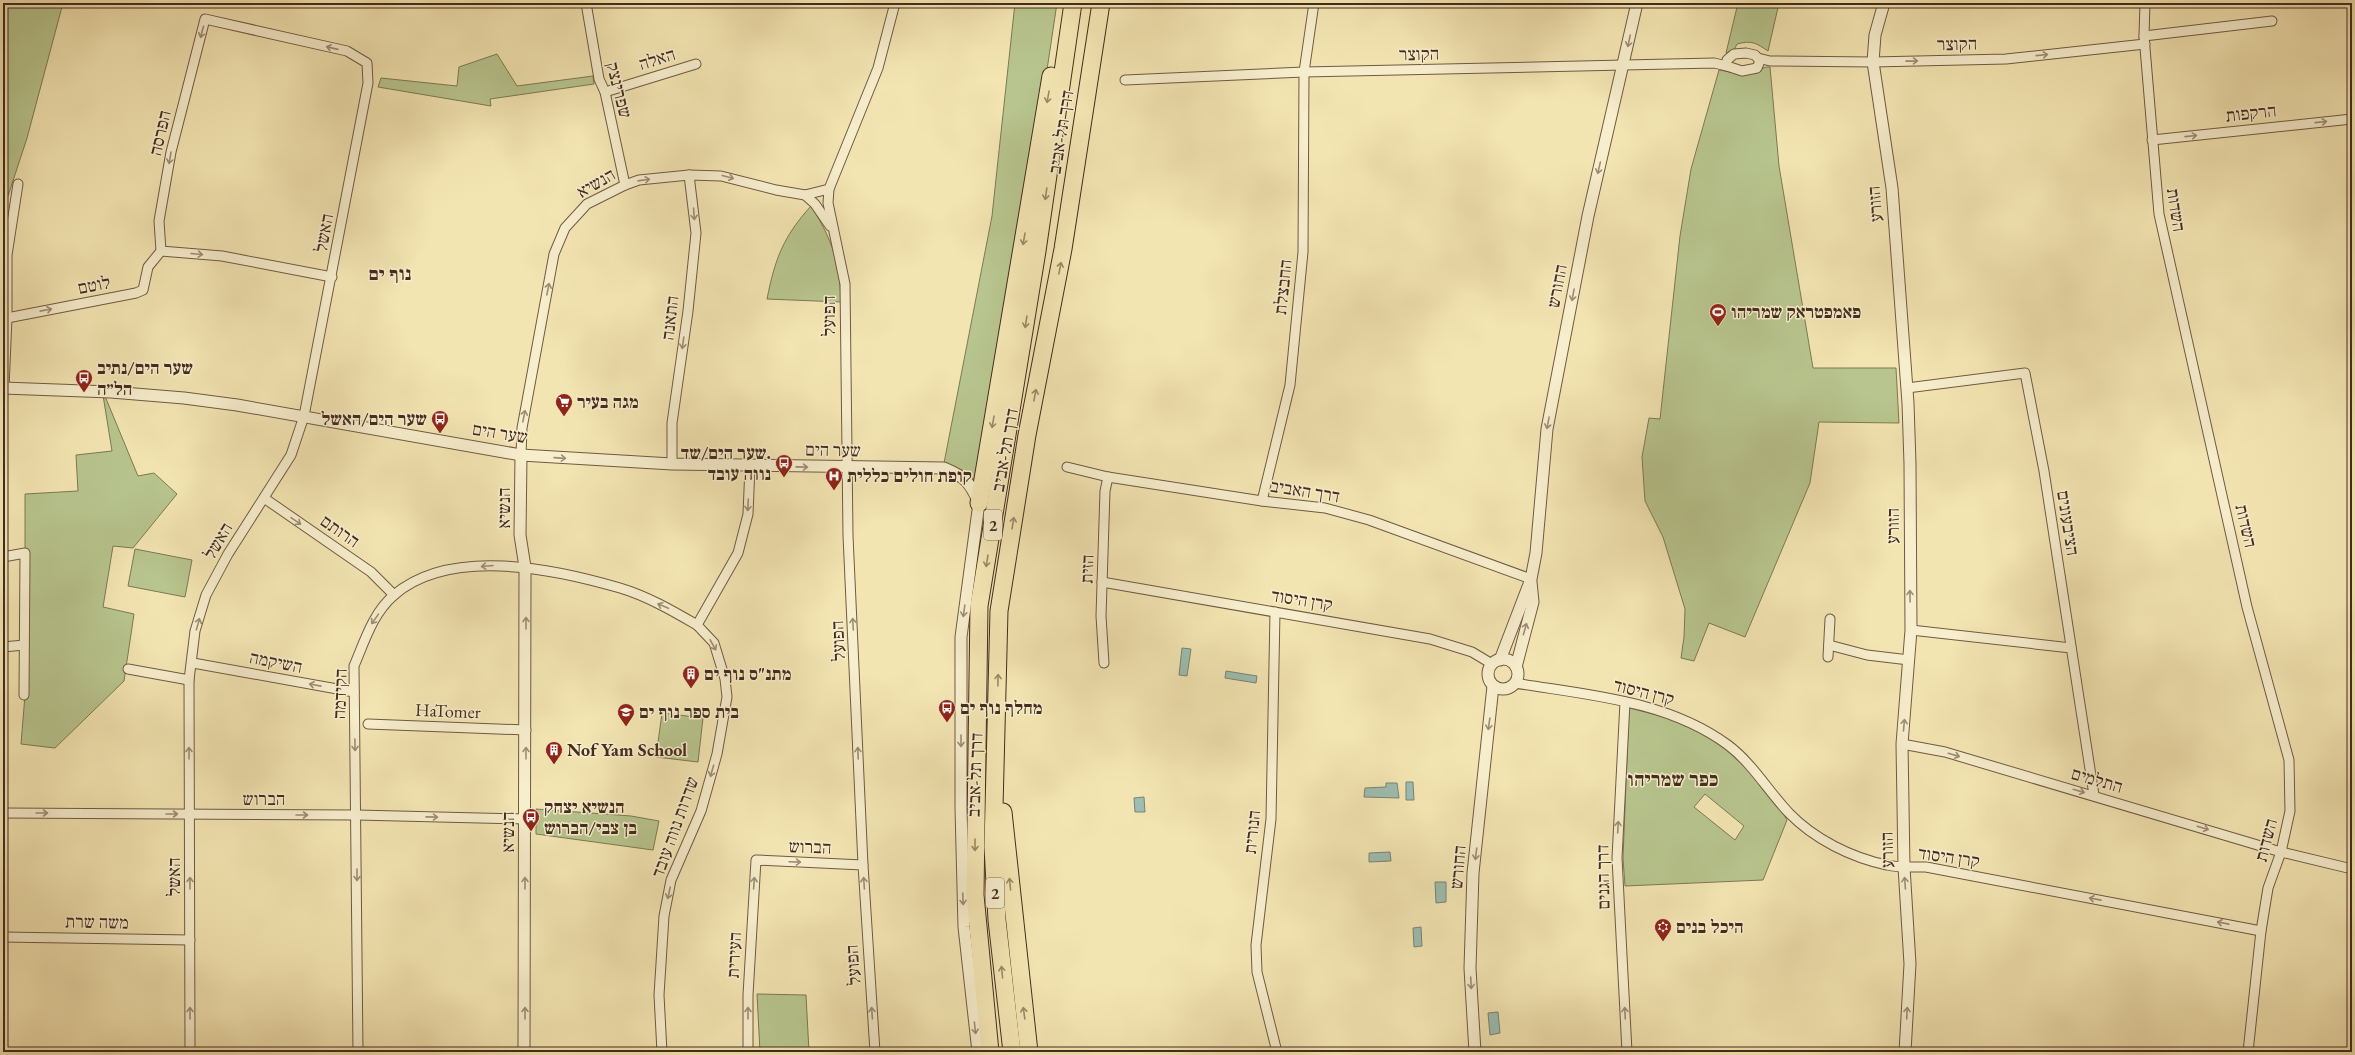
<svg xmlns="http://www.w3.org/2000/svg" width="2355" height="1055" viewBox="0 0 2355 1055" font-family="'EB Garamond','Frank Ruhl Libre',serif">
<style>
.green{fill:#b8c58e;stroke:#7e7856;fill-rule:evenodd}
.water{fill:#9dbeb2;stroke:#798376}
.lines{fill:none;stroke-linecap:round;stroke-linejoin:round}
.minor-casing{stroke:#705a42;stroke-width:11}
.tertiary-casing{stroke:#705a42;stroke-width:13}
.motorway-casing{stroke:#442b1d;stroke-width:19}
.minor{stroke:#f7eecd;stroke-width:9}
.tertiary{stroke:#f7eecd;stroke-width:11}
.motorway{stroke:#f3e5b2;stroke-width:17}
.oneway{stroke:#9e8c75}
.oneway2{stroke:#9c8868}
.labels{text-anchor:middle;stroke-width:3;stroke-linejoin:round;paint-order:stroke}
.shield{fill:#f7eecd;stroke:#7a6652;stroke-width:1}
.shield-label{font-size:17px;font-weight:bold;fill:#442b1d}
.street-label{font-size:18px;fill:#442b1d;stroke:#f7eecd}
.poi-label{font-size:18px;font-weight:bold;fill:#442b1d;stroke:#f7eecd;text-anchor:start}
.neighbourhood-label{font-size:19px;font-weight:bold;fill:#442b1d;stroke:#f7eecd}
.quarter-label{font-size:20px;font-weight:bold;fill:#442b1d;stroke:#f7eecd}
</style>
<rect width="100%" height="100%" fill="#f3e5b2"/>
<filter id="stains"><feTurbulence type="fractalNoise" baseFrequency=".005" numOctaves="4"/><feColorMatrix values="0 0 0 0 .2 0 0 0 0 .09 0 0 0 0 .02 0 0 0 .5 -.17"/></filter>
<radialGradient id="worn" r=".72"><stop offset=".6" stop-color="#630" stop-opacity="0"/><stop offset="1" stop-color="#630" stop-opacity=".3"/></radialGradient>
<g class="green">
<polygon points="3,3 63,3 27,138 8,196 3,205"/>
<polygon points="1015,3 1057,3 1025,217 976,481 962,470 944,463 992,216"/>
<path d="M1738,3h41l-11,48c-12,-8 -16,-11 -31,-7l-3,6 -8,3z"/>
<polygon points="497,54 517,86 593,76 594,84 490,99 491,106 378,87 381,78 457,86 459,67"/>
<polygon points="1766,67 1770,67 1779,166 1813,368 1896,368 1899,423 1819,422 1810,483 1745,637 1709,623 1694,661 1681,658 1684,637 1685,609 1663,537 1645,501 1642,457 1649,418 1660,419 1680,236 1691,169 1719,70 1745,75"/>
<path d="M811,206c21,33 29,57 30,96l-74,-3c8,-40 16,-62 44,-93z"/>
<polygon points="102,389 138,476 154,473 177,494 133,548 113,546 103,607 134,614 124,681 55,748 21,744 25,695 25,494 78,491 76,455 112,451"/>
<polygon points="135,549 192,560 185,597 128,586"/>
<path d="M1629,708l40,10 30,14 28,17 43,42 17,29 -24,60 -138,6 -2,-28zM1705,794l39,32 -9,14 -41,-33z"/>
<polygon points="662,713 703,718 698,762 656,757"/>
<polygon points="536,809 631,816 659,821 653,850 536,834"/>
<polygon points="757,994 806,995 809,1052 760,1052"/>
</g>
<g class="water">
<polygon points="1182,648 1191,649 1187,676 1179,675"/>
<polygon points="1226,671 1257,676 1256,683 1225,678"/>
<polygon points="1406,782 1413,782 1414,800 1406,800"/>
<polygon points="1386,783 1397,783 1399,798 1364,797 1365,788 1386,787"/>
<polygon points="1144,797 1145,812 1135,812 1134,798"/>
<polygon points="1390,852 1391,861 1369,862 1369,853"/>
<polygon points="1435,882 1446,882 1446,902 1436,903"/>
<polygon points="1421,927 1422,946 1414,947 1413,928"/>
<polygon points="1498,1012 1500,1033 1490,1035 1488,1013"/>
</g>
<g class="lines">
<defs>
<g id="minor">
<polyline points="586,3 599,79 605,92 625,185"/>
<polyline points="2145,3 2144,36 2159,214 2247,607 2289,760 2290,811 2281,852 2268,888 2261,931 2248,1052"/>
<polyline points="2144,36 2272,21"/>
<polygon points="1746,53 1755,55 1760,61 1757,68 1742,71 1727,66 1727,60 1734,54"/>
<polyline points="1758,58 1770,61 1873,62 2006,59 2145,44"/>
<polyline points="1125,80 1304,72 1714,63 1727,66"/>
<polyline points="605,92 696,64"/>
<polyline points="2152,140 2352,119"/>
<polyline points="805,195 815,204 830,226"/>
<polyline points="7,318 136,293 143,290 148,267 161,251"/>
<polyline points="4,388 7,318 7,255 18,184"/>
<polyline points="1907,388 2025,373 2044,471 2094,795"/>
<polyline points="521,455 522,428 554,254 565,228 587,204 625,185 639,180 689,175 721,176 776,190 805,195 829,189"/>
<polyline points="672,464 672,423 688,311 696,233 689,175"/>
<polyline points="1067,467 1108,477 1262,501 1325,508 1369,520 1531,579"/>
<polyline points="264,498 371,572 394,595"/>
<polyline points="1262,501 1290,385 1303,252 1304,72 1314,3"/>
<polyline points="3,557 25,553 24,695"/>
<polyline points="1102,582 1430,639 1472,652 1492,664"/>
<polyline points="1275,612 1271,819 1256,945 1257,972 1277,1052"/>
<polyline points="1911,630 2071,648"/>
<polyline points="1829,645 1867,655 1909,660"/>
<polyline points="3,647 24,645"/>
<polyline points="1828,657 1830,619"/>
<polyline points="193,663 354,692"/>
<polyline points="1104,663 1101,616 1105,491 1108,477"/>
<polyline points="128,669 189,680"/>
<path d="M1515,683c72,12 152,17 213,62 25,19 40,46 61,68 25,26 63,45 98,52 13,3 26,2 39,2l335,64"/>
<polyline points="1625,702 1617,858 1627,1052"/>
<polyline points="368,724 526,730"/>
<polyline points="1902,744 1945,752 2281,852 2352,869"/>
<polyline points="3,813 357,815 525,819"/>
<polyline points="3,937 190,940"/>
<polyline points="190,1052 189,680 195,631 206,595 228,554 291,455 304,416 368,83 367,63 347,51 205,19 171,152 159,221 161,251 222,256 332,277"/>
<path d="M358,1052l-4,-386c11,-26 19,-53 40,-71 57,-49 161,-26 226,-7 27,8 53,23 77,37"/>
<polyline points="662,1052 659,995 664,916 671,880 701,811 717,754 727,697 725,679 714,643 697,625 738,553 748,514 750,466"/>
<polyline points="748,1052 748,995 756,860 863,865"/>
<polyline points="875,1052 863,865 848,536 845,284 828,203 829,189 878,68 895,3"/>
</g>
<g id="tertiary">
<polyline points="1884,3 1875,35 1873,62 1892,188 1908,403 1910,464 1911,630 1902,744 1904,867 1910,964 1905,1052"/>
<path d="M3,388l108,4 73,6 53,7 284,50 151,9 272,4c21,9 26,14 35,35l-18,134v171l3,119 14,125"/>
<polyline points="521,455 520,535 525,567 524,1052"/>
<circle cx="1503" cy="674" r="15"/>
<polyline points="1500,660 1531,579 1536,553 1547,429 1588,216 1637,3"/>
<polyline points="1516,667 1533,602 1531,582"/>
<polyline points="1475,1052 1470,968 1473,873 1493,686"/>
</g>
<g id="motorway">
<polyline points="979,503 1051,76"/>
<polyline points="1003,812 1029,1052"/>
<polyline points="990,1052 975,895 979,606 1037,251 1073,3"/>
<polyline points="1012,1052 997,920 993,847 999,611 1027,435 1063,249 1101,3"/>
</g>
</defs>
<use href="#minor" class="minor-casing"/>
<use href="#tertiary" class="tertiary-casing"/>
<use href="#motorway" class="motorway-casing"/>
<use href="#minor" class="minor"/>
<use href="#tertiary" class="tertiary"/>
<use href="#motorway" class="motorway"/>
</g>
<defs><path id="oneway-shaft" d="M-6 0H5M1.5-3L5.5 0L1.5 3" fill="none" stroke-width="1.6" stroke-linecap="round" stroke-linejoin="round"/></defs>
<g class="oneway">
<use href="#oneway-shaft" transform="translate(202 32) rotate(105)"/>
<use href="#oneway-shaft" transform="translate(1629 41) rotate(102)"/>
<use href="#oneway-shaft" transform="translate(332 48) rotate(-167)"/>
<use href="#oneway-shaft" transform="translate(2042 55) rotate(-6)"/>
<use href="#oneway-shaft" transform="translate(1912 61) rotate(-1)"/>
<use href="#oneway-shaft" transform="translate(2321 122) rotate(-6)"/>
<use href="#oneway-shaft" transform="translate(2191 136) rotate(-6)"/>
<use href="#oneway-shaft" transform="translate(170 158) rotate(100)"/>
<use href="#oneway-shaft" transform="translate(1599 168) rotate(103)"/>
<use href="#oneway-shaft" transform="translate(728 177) rotate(15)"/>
<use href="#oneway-shaft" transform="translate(644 180) rotate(-8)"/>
<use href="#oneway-shaft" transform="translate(694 214) rotate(86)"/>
<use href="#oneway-shaft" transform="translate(197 254) rotate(5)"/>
<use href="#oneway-shaft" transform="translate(548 289) rotate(-79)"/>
<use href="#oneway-shaft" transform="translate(1573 295) rotate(101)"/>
<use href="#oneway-shaft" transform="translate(46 310) rotate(-11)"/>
<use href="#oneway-shaft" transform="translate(683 343) rotate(98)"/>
<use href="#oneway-shaft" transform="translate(524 416) rotate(-79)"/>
<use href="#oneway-shaft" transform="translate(1548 423) rotate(101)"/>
<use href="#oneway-shaft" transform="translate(560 458) rotate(4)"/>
<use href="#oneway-shaft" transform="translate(802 467) rotate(1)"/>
<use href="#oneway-shaft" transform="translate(748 505) rotate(93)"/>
<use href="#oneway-shaft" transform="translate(296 521) rotate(35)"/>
<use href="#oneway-shaft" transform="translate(487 566) rotate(175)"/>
<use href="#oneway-shaft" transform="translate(1910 596) rotate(-91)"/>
<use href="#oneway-shaft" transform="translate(663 606) rotate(-157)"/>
<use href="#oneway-shaft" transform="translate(964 611) rotate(98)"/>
<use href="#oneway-shaft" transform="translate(375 619) rotate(125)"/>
<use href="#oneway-shaft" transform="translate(526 623) rotate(-90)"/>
<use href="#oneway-shaft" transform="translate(198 624) rotate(-74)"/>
<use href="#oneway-shaft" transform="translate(853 624) rotate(-93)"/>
<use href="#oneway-shaft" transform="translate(1525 629) rotate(-74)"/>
<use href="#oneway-shaft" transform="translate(713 645) rotate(61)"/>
<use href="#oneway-shaft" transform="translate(315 685) rotate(-169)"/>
<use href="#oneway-shaft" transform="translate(1489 724) rotate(98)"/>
<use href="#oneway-shaft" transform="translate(1904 725) rotate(-85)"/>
<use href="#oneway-shaft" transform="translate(961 741) rotate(90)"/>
<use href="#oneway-shaft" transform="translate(355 745) rotate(89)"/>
<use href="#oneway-shaft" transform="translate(189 753) rotate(-90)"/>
<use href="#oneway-shaft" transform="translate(526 753) rotate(-90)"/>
<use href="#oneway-shaft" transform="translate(858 753) rotate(-92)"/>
<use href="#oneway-shaft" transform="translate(1954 755) rotate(16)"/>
<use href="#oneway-shaft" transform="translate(712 771) rotate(106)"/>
<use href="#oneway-shaft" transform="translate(2079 791) rotate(16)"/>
<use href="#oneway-shaft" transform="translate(42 813)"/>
<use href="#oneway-shaft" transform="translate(172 814)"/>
<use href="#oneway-shaft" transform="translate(302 815)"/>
<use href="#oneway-shaft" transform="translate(432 817) rotate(1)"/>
<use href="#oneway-shaft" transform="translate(1618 827) rotate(-87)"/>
<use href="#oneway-shaft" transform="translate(2203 828) rotate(17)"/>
<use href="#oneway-shaft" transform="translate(1476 854) rotate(97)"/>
<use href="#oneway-shaft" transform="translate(795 862) rotate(2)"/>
<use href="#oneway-shaft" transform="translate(357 875) rotate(90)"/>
<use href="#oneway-shaft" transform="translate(190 883) rotate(-90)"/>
<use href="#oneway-shaft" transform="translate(525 883) rotate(-90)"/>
<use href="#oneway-shaft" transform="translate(754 883) rotate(-86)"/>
<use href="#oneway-shaft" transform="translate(864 883) rotate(-94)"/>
<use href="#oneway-shaft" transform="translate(1905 883) rotate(-94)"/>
<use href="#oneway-shaft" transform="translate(669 893) rotate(102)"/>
<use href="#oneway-shaft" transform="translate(963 899) rotate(88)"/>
<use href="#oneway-shaft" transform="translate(2095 899) rotate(-169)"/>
<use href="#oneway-shaft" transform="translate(2223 923) rotate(-169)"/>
<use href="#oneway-shaft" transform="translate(1471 983) rotate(87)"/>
<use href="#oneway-shaft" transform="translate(190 1013) rotate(-90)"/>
<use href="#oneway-shaft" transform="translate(525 1013) rotate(-90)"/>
<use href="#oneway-shaft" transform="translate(748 1013) rotate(-90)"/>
<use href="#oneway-shaft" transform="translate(872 1013) rotate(-94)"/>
<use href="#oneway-shaft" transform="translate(1625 1013) rotate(-93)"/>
<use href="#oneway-shaft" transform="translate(1907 1013) rotate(-87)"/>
<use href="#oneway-shaft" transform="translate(975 1028) rotate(84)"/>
</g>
<g class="oneway2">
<use href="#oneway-shaft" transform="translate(1048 97) rotate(100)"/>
<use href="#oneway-shaft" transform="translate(1046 194) rotate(98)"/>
<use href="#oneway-shaft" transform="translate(1024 239) rotate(100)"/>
<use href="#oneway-shaft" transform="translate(1060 268) rotate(-79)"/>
<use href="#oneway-shaft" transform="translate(1026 322) rotate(99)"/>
<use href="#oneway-shaft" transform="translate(1035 395) rotate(-79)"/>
<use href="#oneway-shaft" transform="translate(993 422) rotate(100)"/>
<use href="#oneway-shaft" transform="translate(1013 523) rotate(-81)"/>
<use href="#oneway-shaft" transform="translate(987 561) rotate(99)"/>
<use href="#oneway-shaft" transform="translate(998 680) rotate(-89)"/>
<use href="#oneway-shaft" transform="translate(975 845) rotate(90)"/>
<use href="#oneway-shaft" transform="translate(1010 884) rotate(-96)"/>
<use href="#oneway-shaft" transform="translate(1002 972) rotate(-96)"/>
<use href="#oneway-shaft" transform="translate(1024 1013) rotate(-98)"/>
</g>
<defs>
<symbol id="stadium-pin" viewBox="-11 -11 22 30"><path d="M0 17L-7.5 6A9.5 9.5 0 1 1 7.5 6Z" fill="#8f2418" stroke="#f7eecd"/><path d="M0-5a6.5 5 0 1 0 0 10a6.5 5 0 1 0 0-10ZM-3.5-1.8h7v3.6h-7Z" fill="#fff"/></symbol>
<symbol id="bus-pin" viewBox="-11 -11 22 30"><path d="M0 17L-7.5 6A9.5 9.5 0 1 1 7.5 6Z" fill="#8f2418" stroke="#f7eecd"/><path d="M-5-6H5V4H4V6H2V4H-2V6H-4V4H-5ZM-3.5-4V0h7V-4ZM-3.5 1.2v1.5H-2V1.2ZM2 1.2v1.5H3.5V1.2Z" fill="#fff"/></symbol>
<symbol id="supermarket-pin" viewBox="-11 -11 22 30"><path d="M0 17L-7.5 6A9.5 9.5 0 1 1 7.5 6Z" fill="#8f2418" stroke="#f7eecd"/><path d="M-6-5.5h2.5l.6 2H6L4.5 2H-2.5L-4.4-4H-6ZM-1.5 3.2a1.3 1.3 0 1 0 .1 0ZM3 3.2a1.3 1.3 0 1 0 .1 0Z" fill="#fff"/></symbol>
<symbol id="hospital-pin" viewBox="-11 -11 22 30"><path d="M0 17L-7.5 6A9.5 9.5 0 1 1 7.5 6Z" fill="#8f2418" stroke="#f7eecd"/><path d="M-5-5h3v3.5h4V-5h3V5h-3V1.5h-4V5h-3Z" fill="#fff"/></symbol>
<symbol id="building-pin" viewBox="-11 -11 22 30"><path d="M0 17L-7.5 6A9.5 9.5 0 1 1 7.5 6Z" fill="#8f2418" stroke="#f7eecd"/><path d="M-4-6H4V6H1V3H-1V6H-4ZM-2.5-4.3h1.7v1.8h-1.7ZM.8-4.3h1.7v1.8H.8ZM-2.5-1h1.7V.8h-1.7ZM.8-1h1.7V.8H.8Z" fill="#fff"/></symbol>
<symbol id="school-pin" viewBox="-11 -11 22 30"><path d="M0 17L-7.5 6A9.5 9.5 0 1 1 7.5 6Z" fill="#8f2418" stroke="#f7eecd"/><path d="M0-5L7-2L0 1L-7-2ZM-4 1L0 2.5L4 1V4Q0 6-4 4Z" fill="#fff"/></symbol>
<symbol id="synagogue-pin" viewBox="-11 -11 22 30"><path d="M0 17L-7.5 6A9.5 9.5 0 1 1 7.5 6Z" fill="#8f2418" stroke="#f7eecd"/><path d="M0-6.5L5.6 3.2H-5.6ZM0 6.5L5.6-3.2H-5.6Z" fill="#fff"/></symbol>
</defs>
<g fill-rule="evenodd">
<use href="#stadium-pin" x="1708" y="302" width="20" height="27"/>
<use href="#bus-pin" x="74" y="368" width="20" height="27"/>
<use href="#supermarket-pin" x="554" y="392" width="20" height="27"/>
<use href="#bus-pin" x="430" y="409" width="20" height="27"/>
<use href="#bus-pin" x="774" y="453" width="20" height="27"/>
<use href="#hospital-pin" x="824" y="466" width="20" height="27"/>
<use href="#building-pin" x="681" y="664" width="20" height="27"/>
<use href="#bus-pin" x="937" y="698" width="20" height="27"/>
<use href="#school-pin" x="616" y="702" width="20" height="27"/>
<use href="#building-pin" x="544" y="740" width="20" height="27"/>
<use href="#bus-pin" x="521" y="807" width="20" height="27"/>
<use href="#synagogue-pin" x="1653" y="917" width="20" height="27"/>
</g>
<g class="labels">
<g class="shield">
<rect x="984" y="510" width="18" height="30" rx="3"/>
<rect x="986" y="878" width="18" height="30" rx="3"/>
</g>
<g class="shield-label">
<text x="993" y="531">2</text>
<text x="995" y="899">2</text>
</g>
<g class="street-label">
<text transform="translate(1957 44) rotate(-1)" y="6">הקוצר</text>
<text transform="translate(1419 54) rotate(-1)" y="6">הקוצר</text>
<text transform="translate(657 59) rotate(-17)" y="6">האלה</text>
<text transform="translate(619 90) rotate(76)" y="6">שפרינצק</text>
<text transform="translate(2251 113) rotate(-6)" y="6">הרקפות</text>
<text transform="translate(1061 132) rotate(-81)" y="6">דרך תל-אביב</text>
<text transform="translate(160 133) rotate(-77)" y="6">הפרסה</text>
<text transform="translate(596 183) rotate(-30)" y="6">הנשיא</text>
<text transform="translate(1875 204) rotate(-95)" y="6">הזורע</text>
<text transform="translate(2176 210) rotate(81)" y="6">השדות</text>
<text transform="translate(324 233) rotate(-80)" y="6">האשל</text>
<text transform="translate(94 285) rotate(-11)" y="6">לוטם</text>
<text transform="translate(1557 286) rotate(-79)" y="6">החורש</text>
<text transform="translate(1283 287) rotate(-84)" y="6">החבצלת</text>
<text transform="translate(829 316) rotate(-90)" y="6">הפועל</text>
<text transform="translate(670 318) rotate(-83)" y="6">התאנה</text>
<text transform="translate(500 433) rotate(9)" y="6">שער הים</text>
<text transform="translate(833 450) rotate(1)" y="6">שער הים</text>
<text transform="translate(1005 450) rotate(-80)" y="6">דרך תל-אביב</text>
<text transform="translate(1305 491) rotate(9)" y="6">דרך האביב</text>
<text transform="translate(504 508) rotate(-90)" y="6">הנשיא</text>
<text transform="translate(2068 523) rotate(81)" y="6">הציבעונים</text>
<text transform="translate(1893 526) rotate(-90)" y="6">הזורע</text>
<text transform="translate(2246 526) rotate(77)" y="6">השדות</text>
<text transform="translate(340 531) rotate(35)" y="6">הרותם</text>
<text transform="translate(218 541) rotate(-59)" y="6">האשל</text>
<text transform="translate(1087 569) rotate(-88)" y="6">הזית</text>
<text transform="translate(1302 600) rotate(9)" y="6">קרן היסוד</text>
<text transform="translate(838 641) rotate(-93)" y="6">הפועל</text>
<text transform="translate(276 662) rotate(11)" y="6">השיקמה</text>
<text transform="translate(1644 692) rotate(14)" y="6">קרן היסוד</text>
<text transform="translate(340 694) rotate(-88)" y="6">הקידמה</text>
<text transform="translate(448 711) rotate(2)" y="6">HaTomer</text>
<text transform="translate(975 775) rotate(-88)" y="6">דרך תל-אביב</text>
<text transform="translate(2097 780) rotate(16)" y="6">התלמים</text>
<text x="264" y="805">הברוש</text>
<text transform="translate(675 827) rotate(-70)" y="6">שדרות נווה עובד</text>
<text transform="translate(508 832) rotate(-90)" y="6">הנשיא</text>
<text transform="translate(1252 832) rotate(-84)" y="6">הנורית</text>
<text transform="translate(2266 840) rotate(-75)" y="6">השדות</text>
<text transform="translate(810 847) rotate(2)" y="6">הברוש</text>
<text transform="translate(1887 850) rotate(-91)" y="6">הזורע</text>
<text transform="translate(1949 857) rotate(8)" y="6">קרן היסוד</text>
<text transform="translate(1458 867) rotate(-85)" y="6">החורש</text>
<text transform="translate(174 877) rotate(-90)" y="6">האשל</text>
<text transform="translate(1603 877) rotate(-91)" y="6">דרך הגנים</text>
<text transform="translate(97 922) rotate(1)" y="6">משה שרת</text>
<text transform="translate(734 955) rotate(-87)" y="6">העירית</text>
<text transform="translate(853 965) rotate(-94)" y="6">הפועל</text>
</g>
<g class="poi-label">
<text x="1731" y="318">פאמפטראק שמריהו</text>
<text x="97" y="374">שער הים/נתיב<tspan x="97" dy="21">הל״ה</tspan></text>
<text x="577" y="408">מגה בעיר</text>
<text x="427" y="425" text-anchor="end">שער הים/האשל</text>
<text x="771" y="459" text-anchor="end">שער הים/שד.<tspan x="771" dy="21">נווה עובד</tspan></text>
<text x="847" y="482">קופת חולים כללית</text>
<text x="704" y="680">מתנ"ס נוף ים</text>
<text x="960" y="714">מחלף נוף ים</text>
<text x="639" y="718">בית ספר נוף ים</text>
<text x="567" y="756">Nof Yam School</text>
<text x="544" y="813">הנשיא יצחק<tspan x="544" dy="21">בן צבי/הברוש</tspan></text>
<text x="1676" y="933">היכל בנים</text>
</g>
<g class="neighbourhood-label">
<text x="390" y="280">נוף ים</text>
</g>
<g class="quarter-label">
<text x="1673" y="786">כפר שמריהו</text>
</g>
</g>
<rect width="2355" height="1055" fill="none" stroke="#f3e5b2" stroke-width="16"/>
<rect x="4" y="4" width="2347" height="1047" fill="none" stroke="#442b1d" stroke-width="2"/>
<rect x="8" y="8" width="2339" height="1039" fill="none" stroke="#442b1d"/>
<rect width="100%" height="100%" filter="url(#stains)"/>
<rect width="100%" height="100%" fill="url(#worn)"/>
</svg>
